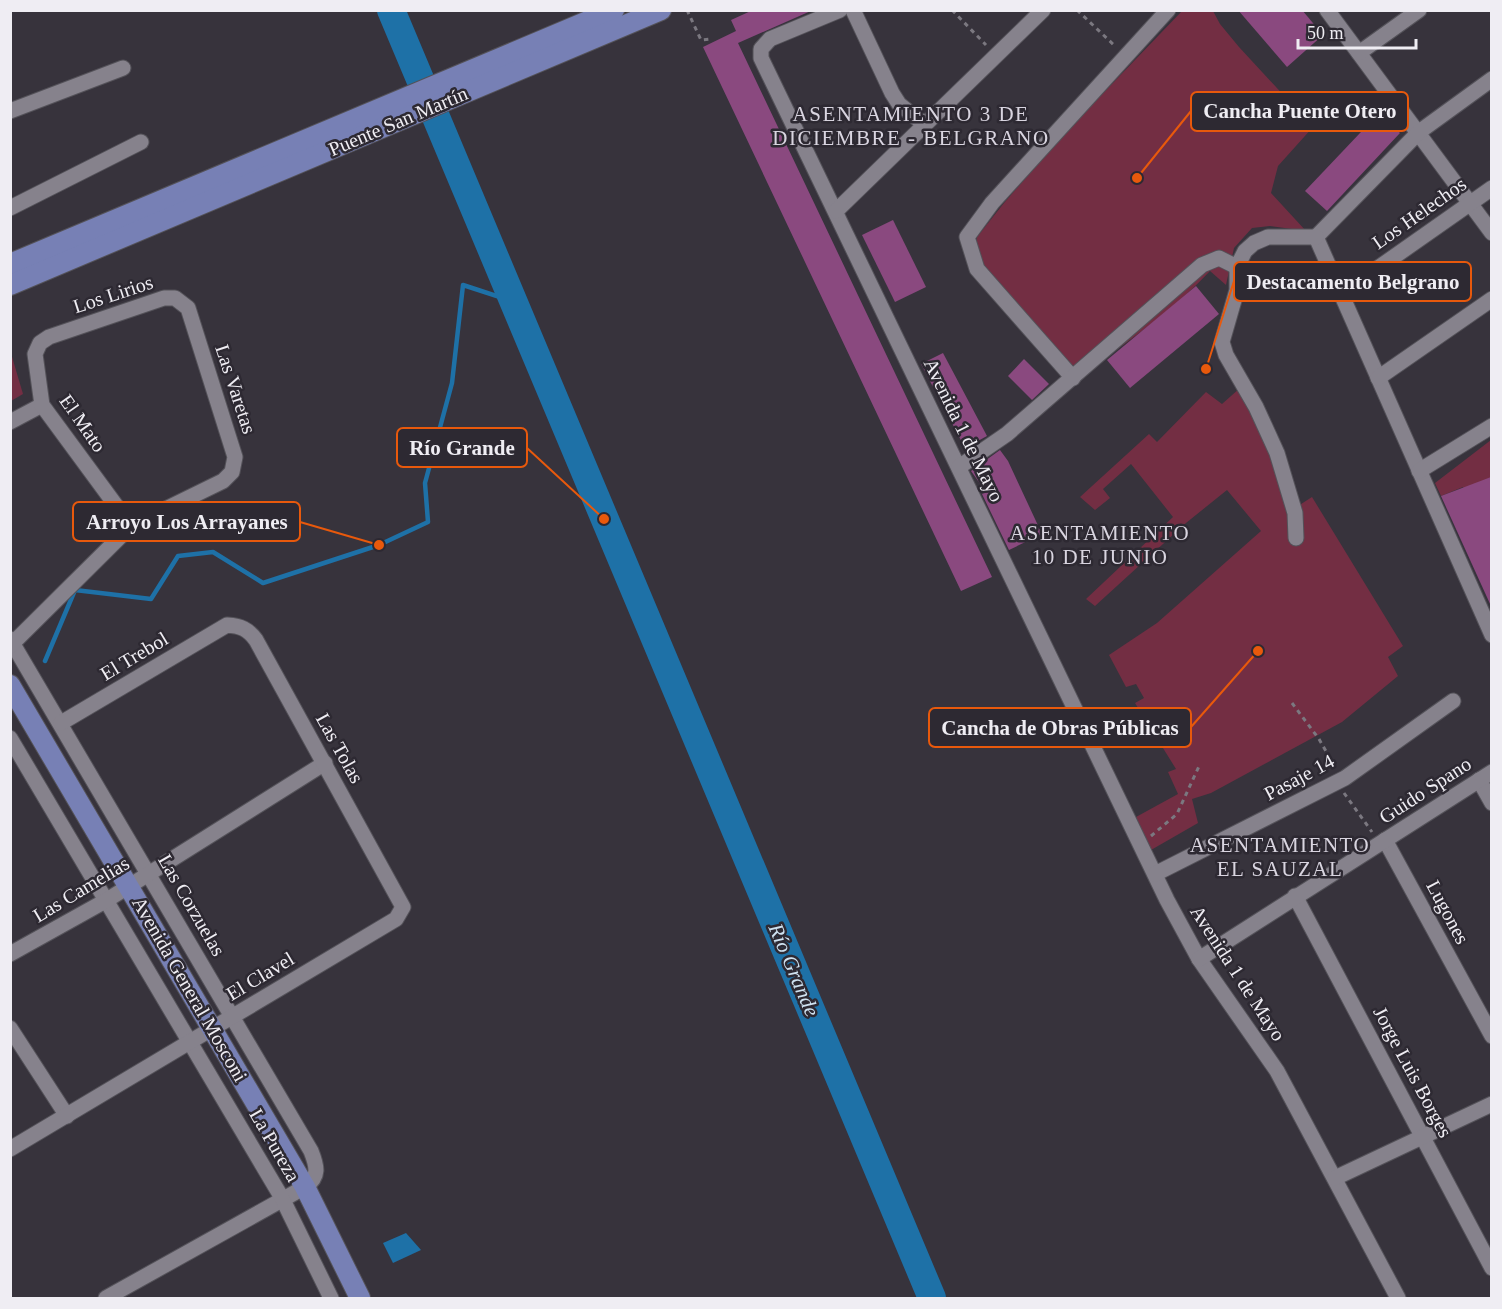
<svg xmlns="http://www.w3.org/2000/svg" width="1502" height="1309" viewBox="0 0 1502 1309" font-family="Georgia,serif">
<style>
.green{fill:#732e43}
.water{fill:#1e71a7}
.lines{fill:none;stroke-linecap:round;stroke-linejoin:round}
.stream{stroke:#1e71a7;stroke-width:4.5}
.river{stroke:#1e71a7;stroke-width:28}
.building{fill:#8a497f}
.minor-casing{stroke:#545259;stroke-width:17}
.major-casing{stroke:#545259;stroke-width:22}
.path{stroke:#7b7880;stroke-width:3;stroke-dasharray:4.5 4.5;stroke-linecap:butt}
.minor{stroke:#86828c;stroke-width:15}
.major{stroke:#7780b5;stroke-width:20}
.labels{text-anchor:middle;stroke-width:5;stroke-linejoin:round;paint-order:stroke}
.street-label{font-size:20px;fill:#efedf3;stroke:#2d2932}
.neighbourhood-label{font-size:21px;letter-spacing:1.5px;fill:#d9d5e0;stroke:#2d2932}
.water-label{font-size:21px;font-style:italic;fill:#cfe2f1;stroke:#2d2932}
.leader{fill:none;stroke:#e8590c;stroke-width:2}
.callout-dot{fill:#e8590c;stroke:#2d2932;stroke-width:2}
.callout{fill:#2d2932;stroke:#e8590c;stroke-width:2}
.callout-label{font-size:21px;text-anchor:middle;font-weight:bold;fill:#efedf3}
</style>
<rect width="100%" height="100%" fill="#37333c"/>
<g class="green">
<path d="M1182,11h31l7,13 19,23 74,80 -35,39 -7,27 35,38 -36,-5 -18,2 -18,20 -8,37 -16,-14c-41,44 -93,77 -140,114l-97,-125 4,-23 27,-34 59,-68z"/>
<polygon points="10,350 23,394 11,401 10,401"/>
<polygon points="1240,388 1298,506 1312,497 1403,646 1388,657 1398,676 1342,722 1211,793 1192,799 1198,823 1151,850 1136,817 1178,794 1168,772 1176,769 1135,703 1144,698 1136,684 1126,687 1109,655 1157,623 1261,531 1227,490 1186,523 1095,606 1086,599 1173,517 1131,464 1103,489 1110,498 1095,510 1080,497 1149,434 1157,442 1206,392 1222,404"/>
<polygon points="1491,440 1491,528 1481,532 1463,487 1441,496 1435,483"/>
</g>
<polygon class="water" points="406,1233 421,1250 393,1263 383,1243"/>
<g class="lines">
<polyline class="stream" points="45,661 75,590 151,599 178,556 213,552 263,583 379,545 428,522 425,483 452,383 463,285 512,301"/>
<polyline class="river" points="391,10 932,1298"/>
</g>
<g class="building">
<polygon points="753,10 813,10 738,43 992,577 961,591 703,47 736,31 731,20"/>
<polygon points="1238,10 1302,10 1323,35 1287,67"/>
<polygon points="1379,113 1400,133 1327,211 1305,191"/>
<polygon points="893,220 926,287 895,302 862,235"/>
<polygon points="1196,286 1219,314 1130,388 1107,360"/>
<polygon points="943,353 987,436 965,448 921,364"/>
<polygon points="1024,359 1049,384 1032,400 1008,376"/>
<polygon points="1000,450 1008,461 1042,534 1009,550 982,494 986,492 971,471"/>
<polygon points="1491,477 1491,606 1441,496"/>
</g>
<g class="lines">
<defs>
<g id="minor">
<polyline points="840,10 770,39 761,49 761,58 1167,900 1199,959 1277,1071 1398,1298"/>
<polyline points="853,10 892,93 899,104 925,125"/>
<polyline points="1327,10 1492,233"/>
<polyline points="1359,53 1419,10"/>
<polyline points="10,111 123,68"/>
<polyline points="10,208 141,142"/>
<polyline points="836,211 1043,10"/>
<polyline points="1316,237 1492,635"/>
<polyline points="1316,237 1419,132 1492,79"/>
<polyline points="1341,294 1492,188"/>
<polyline points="1073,378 977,269 967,237 992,203 1168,10"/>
<polyline points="1378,378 1492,299"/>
<polyline points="10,422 42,405"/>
<polyline points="959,467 1007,434 1202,265 1219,258 1237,267"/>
<polyline points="1419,471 1492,426"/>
<polyline points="1296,538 1295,513 1277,453 1256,407 1226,355 1222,342 1237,290 1237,267 1245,251 1254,243 1268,237 1316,237"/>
<path d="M10,639l301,512c6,15 9,26 -6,36l-199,111"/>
<polyline points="10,646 131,526 223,481 232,472 235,457 188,308 175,298 164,298 49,337 40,343 35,354 42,405 131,526"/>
<polyline points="10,738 282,1198 331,1298"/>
<polyline points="1479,780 1492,803"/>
<polyline points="1385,840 1492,1036"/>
<polyline points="1155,874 1345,778 1453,701"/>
<polyline points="1295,896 1492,1268"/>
<polyline points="10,954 107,900 325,763"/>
<polyline points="1199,959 1492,772"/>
<polyline points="10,1028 67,1116"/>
<path d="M10,1149l386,-230 7,-12 -147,-267c-8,-11 -15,-14 -29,-15l-166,98"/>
<polyline points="1335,1178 1492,1104"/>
</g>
<g id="major">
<polyline points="10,264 614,10"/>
<polyline points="10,285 661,10"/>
<polyline points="10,685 305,1187 360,1298"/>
</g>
</defs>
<use href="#minor" class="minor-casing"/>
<use href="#major" class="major-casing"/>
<g class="path">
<polyline points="687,10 701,40 710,39"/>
<polyline points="952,10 986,45"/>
<polyline points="1077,10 1115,46"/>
<polyline points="1292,703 1319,739 1335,767"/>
<polyline points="1344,793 1372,832"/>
<polyline points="1151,836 1177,814 1200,764"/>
</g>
<use href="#minor" class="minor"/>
<use href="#major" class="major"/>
</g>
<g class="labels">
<g class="street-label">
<text transform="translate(398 121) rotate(-23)" y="7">Puente San Martín</text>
<text transform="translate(1419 213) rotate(-35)" y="7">Los Helechos</text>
<text transform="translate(113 294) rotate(-18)" y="7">Los Lirios</text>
<text transform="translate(236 389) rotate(72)" y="7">Las Varetas</text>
<text transform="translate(83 423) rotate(55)" y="7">El Mato</text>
<text transform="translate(964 430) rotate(64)" y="7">Avenida 1 de Mayo</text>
<text transform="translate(134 656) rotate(-31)" y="7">El Trebol</text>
<text transform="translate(340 748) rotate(61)" y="7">Las Tolas</text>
<text transform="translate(1299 777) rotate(-28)" y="7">Pasaje 14</text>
<text transform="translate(1425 790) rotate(-33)" y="7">Guido Spano</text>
<text transform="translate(81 889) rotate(-31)" y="7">Las Camelias</text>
<text transform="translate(192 905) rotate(60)" y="7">Las Corzuelas</text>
<text transform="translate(1448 912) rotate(62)" y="7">Lugones</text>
<text transform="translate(1238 973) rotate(57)" y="7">Avenida 1 de Mayo</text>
<text transform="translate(260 976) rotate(-31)" y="7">El Clavel</text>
<text transform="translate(190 989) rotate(60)" y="7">Avenida General Mosconi</text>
<text transform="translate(1413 1072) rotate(62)" y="7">Jorge Luis Borges</text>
<text transform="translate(275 1145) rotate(60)" y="7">La Pureza</text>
</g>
<g class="neighbourhood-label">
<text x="911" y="121">ASENTAMIENTO 3 DE<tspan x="911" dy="24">DICIEMBRE - BELGRANO</tspan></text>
<text x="1100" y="540">ASENTAMIENTO<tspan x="1100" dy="24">10 DE JUNIO</tspan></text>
<text x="1280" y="852">ASENTAMIENTO<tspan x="1280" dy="24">EL SAUZAL</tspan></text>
</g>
<g class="water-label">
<text transform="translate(794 970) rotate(67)" y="7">Río Grande</text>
</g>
</g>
<path class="leader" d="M1137 178L1191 111M1206 369L1234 281M604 519L527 448M379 545L300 522M1258 651L1191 727"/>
<g class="callout-dot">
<circle cx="1137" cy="178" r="6"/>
<circle cx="1206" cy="369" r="6"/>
<circle cx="604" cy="519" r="6"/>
<circle cx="379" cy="545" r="6"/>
<circle cx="1258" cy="651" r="6"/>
</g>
<g class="callout">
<rect x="1191" y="92" width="217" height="39" rx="6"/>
<rect x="1234" y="262" width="237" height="39" rx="6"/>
<rect x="397" y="428" width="130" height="39" rx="6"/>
<rect x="73" y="502" width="227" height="39" rx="6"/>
<rect x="929" y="708" width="262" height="39" rx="6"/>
</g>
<g class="callout-label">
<text x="1300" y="118">Cancha Puente Otero</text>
<text x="1353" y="289">Destacamento Belgrano</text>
<text x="462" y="455">Río Grande</text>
<text x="187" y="529">Arroyo Los Arrayanes</text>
<text x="1060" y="735">Cancha de Obras Públicas</text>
</g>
<rect width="1502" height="1309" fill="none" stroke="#efedf3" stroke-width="24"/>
<path d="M1298 39v9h118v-9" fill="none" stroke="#efedf3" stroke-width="3"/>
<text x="1307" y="39" font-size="18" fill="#efedf3" stroke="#2d2932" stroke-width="4.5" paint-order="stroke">50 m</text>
</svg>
